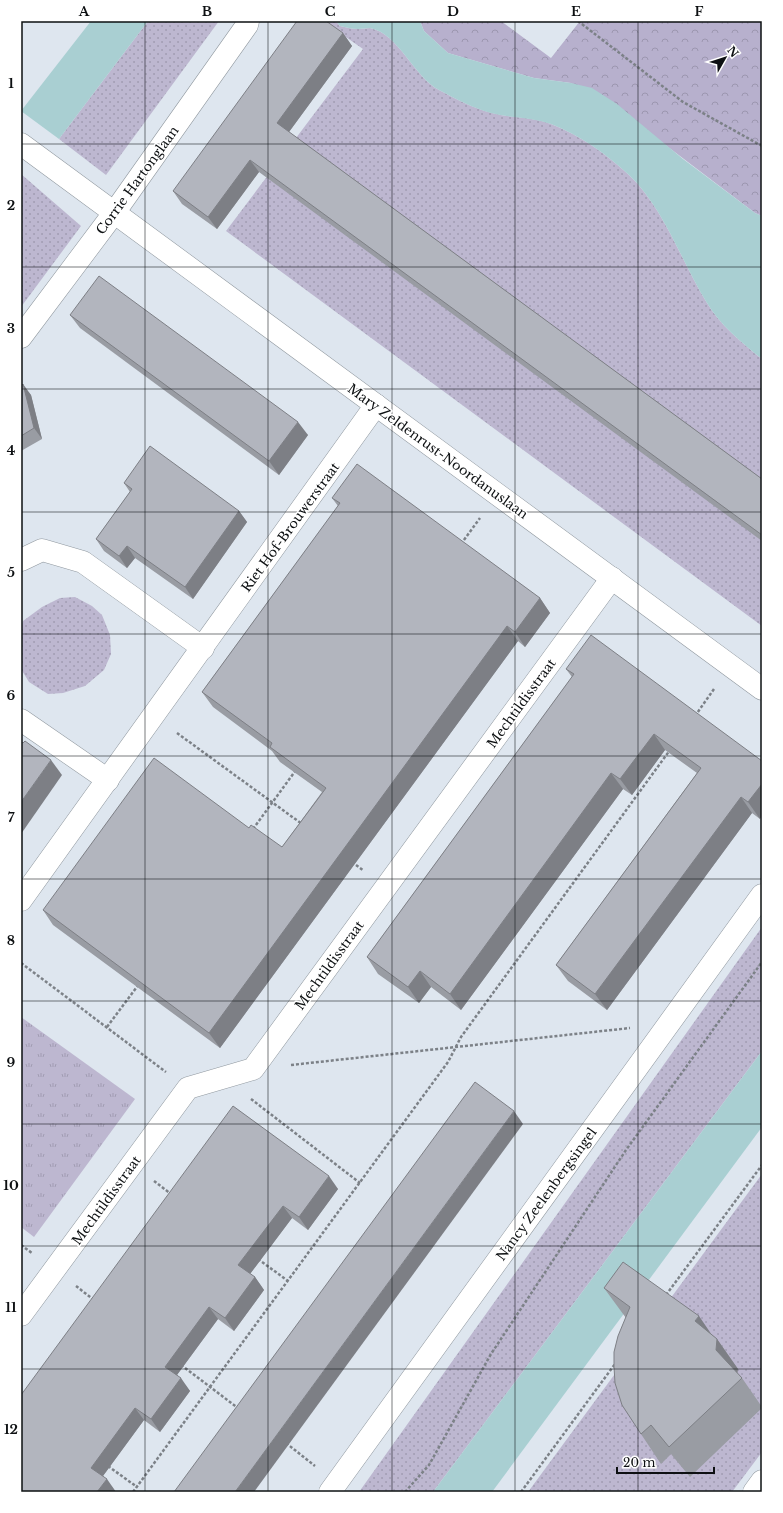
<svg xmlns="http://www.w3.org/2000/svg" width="783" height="1513" viewBox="0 0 783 1513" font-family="'Libre Baskerville',serif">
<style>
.grass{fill:url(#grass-dots)}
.forest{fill:url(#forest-crowns)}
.park{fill:url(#park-tufts)}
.water{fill:#a9cfd2}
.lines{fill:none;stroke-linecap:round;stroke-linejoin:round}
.minor-casing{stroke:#90989f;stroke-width:23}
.tertiary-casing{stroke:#90989f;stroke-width:23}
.path{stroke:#7c8187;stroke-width:2.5;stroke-dasharray:3 2;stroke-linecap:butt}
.minor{stroke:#fff;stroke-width:22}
.tertiary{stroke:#fff;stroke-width:22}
.wall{fill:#999ca3}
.shaded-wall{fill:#7d7f85}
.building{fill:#b2b5be;stroke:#7d7f85}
.grid{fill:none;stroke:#0d1012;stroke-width:1;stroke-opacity:0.55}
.labels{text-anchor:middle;stroke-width:3;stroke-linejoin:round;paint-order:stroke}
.street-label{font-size:13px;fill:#0d1012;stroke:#fff}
.neatline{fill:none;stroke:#0d1012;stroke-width:1.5}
.grid-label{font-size:13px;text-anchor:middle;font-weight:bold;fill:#0d1012}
</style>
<defs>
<pattern id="grass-dots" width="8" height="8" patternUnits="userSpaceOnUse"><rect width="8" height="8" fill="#bdb7d0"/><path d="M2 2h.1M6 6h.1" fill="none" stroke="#a19cb2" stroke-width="1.8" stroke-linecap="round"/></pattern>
<pattern id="forest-crowns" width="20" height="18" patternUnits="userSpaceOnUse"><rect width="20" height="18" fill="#b7b0cd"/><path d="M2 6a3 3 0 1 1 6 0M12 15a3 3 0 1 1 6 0" fill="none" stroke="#9c96af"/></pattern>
<pattern id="park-tufts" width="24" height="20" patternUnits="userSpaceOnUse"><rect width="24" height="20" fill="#bdb7d0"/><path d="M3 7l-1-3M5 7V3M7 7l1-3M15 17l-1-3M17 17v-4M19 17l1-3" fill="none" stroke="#a19cb2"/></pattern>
</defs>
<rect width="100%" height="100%" fill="#dee6ef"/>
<g class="grass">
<polygon points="148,21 219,21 106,175 59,139"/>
<path d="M323,21h13l4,5c6,1 12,3 18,3 4,0 9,-1 12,-1 28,5 44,49 69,62 17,9 34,18 53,23 18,5 41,4 59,11 29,11 55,30 78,51 35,33 53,88 78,128 13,22 35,40 55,56v267l-536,-395 137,-182z"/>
<polygon points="21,174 81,226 21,307"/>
<polygon points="75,597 92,606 102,615 110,635 111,654 104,670 85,686 63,693 48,694 29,682 21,669 21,630 23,621 42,607 60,598"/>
<polygon points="762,927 762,1051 433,1492 359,1492"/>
<polygon points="762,1174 762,1452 732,1492 528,1492"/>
</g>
<polygon class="forest" points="420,21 501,21 551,58 580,21 762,21 762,216 755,213 651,134 571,83 534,78 448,53 424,31"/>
<polygon class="park" points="21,1017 135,1099 34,1237 21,1227"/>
<g class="water">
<polygon points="91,21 148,21 59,139 21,111"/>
<path d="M336,21h84l4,10 24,22 86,25 37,5 21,5 25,16 66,55 72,54 7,3v143c-20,-16 -42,-34 -55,-56 -25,-40 -43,-95 -78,-128 -23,-21 -49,-40 -78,-51 -19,-7 -41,-6 -60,-11 -18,-5 -35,-14 -52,-23 -25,-13 -41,-57 -69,-62 -3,0 -8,1 -12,1 -6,0 -12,-2 -18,-3z"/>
<polygon points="762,1051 762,1127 492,1492 433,1492"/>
</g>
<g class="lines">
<defs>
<g id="minor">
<polyline points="21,144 762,689"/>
<polyline points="21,337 114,213 247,25 248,21"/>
<polyline points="21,560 42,550 83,562 203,648"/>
<polyline points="21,720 108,780"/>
<polyline points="21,900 376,405"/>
<polyline points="21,1315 188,1088 253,1069 612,578"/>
<polyline points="754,1492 762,1481"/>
</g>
<polyline id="tertiary" points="330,1492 762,895"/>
</defs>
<use href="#minor" class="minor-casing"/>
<use href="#tertiary" class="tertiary-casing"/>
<g class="path">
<polyline points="578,21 683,102 762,146"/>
<polyline points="461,544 480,518"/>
<polyline points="695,716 714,689"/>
<polyline points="177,733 302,824"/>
<polyline points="253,829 296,770"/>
<polyline points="352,862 364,871"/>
<polyline points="21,963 166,1072"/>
<polyline points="107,1027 139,984"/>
<polyline points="291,1065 630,1028"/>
<polyline points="251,1099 360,1183"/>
<polyline points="154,1181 171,1194"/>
<polyline points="21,1245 32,1253"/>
<polyline points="258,1259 288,1281"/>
<polyline points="76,1286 94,1300"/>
<polyline points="666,1295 762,1165"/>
<polyline points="181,1365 238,1408"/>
<polyline points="286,1443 315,1466"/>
<polyline points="108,1466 137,1487"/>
<polyline points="133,1492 448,1062 461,1037 670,750"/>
<polyline points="405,1492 429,1465 491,1354 626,1150 762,962"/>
<polyline points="521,1492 615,1364"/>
</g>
<use href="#minor" class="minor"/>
<use href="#tertiary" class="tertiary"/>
</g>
<g class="wall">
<polygon points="343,33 352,46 289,132 762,479 762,541 259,172 217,229 182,204 173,191"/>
<polygon points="70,315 308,435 279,475 80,328"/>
<polygon points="21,386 31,395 42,439 21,451"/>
<polygon points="124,483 239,511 247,522 193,599 135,558 127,568 104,551 96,539 130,492"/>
<polygon points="332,498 540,598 550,613 525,647 518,641 220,1048 53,925 43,910 249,828 282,847 322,792 280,762 272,751 213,707 202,692 338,506"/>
<polygon points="566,669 762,761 762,815 760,819 752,813 607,1010 568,981 556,965 697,773 665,750 632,795 623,789 461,1010 431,987 419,1003 378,974 367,957 572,677"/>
<polygon points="233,1106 338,1189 308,1230 292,1218 250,1274 255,1277 264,1290 234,1331 218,1319 177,1375 190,1391 160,1432 144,1420 103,1476 116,1492 21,1492"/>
<polygon points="604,1288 712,1335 717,1339 738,1369 737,1373 742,1378 762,1407 762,1408 690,1477 671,1454 661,1464 641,1434 626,1318"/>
</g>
<g class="shaded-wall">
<polygon points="343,33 352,46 286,136 277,123"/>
<polygon points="250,160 259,172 217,229 208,217"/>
<polygon points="23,384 31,395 42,439 34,428"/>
<polygon points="298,422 308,435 279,475 269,461"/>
<polygon points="239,511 247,522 193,599 185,587"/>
<polygon points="127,546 135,558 127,568 119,556"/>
<polygon points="540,598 550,613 525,647 515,632"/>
<polygon points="507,626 518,641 220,1048 209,1033"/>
<polygon points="654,734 665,750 632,795 620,779"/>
<polygon points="51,760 62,775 21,834 21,802"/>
<polygon points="611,773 623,789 461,1010 450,994"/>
<polygon points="762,784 762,815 760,819 748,802"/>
<polygon points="741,797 752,813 607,1010 595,994"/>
<polygon points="420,971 431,987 419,1003 408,987"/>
<polygon points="514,1111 523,1124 254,1492 235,1492"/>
<polygon points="329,1176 338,1189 308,1230 299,1217"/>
<polygon points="283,1206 292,1218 247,1278 238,1265"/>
<polygon points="255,1277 264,1290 234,1331 225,1318"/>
<polygon points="209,1307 218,1319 174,1379 165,1367"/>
<polygon points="699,1316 716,1341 717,1339 738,1369 736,1380 695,1321"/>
<polygon points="181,1378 190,1391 160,1432 151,1419"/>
<polygon points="135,1408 144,1420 100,1480 91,1468"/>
<polygon points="107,1479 116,1492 97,1492"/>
</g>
<g class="building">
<polygon points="297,21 326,21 343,33 277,123 762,479 762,535 250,160 208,217 173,191"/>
<polygon points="99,276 298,422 269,461 70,315"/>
<polygon points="23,384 34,428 21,436 21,386"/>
<polygon points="150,446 239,511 185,587 127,546 119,556 96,539 132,489 124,483"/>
<polygon points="357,464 540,598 515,632 507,626 209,1033 43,910 154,758 249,828 251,825 282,847 326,788 270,747 272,743 202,692 340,503 332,498"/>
<polygon points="591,635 762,761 762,784 748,802 741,797 595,994 556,965 701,768 654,734 620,779 611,773 450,994 420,971 408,987 367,957 574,674 566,669"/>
<polygon points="25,741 51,760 21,802 21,742 23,743"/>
<polygon points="475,1082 514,1111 235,1492 174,1492"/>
<polygon points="233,1106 329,1176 299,1217 283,1206 238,1265 255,1277 225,1318 209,1307 165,1367 181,1378 151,1419 135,1408 91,1468 107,1479 97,1492 21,1492 21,1395"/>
<polygon points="623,1262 699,1316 695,1321 717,1339 716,1350 742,1378 669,1447 651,1425 641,1434 622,1405 615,1383 614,1367 614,1352 618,1336 630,1307 604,1288"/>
</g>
<path class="grid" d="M145,21v1471M268,21v1471M392,21v1471M515,21v1471M638,21v1471M21,144h741M21,267h741M21,389h741M21,512h741M21,634h741M21,756h741M21,879h741M21,1001h741M21,1124h741M21,1246h741M21,1369h741"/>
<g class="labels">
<g class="street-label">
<text transform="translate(137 180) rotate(-54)" y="5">Corrie Hartonglaan</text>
<text transform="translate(438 451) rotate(36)" y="5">Mary Zeldenrust-Noordanuslaan</text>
<text transform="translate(290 527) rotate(-54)" y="5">Riet Hof-Brouwerstraat</text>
<text transform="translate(521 703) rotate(-54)" y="5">Mechtildisstraat</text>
<text transform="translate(329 965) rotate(-54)" y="5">Mechtildisstraat</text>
<text transform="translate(546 1194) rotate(-54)" y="5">Nancy Zeelenbergsingel</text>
<text transform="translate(106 1200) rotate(-54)" y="5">Mechtildisstraat</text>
</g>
</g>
<rect width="783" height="1513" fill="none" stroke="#ffffff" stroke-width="44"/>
<g transform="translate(725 58) rotate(51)" stroke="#ffffff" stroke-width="3" paint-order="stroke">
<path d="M0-3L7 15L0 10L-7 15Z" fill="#0d1012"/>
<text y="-6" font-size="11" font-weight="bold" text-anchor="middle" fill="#0d1012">N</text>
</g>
<path d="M617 1467v6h97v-6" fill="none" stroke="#0d1012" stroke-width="2"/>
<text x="623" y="1467" font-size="12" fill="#0d1012" stroke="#ffffff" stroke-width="3" paint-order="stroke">20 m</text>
<rect x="22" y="22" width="739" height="1469" class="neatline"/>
<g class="grid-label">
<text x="84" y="16">A</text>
<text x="207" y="16">B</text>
<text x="330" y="16">C</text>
<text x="453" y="16">D</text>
<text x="576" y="16">E</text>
<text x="699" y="16">F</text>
<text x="11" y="88">1</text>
<text x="11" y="210">2</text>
<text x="11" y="333">3</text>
<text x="11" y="455">4</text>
<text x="11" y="577">5</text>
<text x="11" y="700">6</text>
<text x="11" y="822">7</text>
<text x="11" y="945">8</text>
<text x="11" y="1067">9</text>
<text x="11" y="1190">10</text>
<text x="11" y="1312">11</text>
<text x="11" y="1434">12</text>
</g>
</svg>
